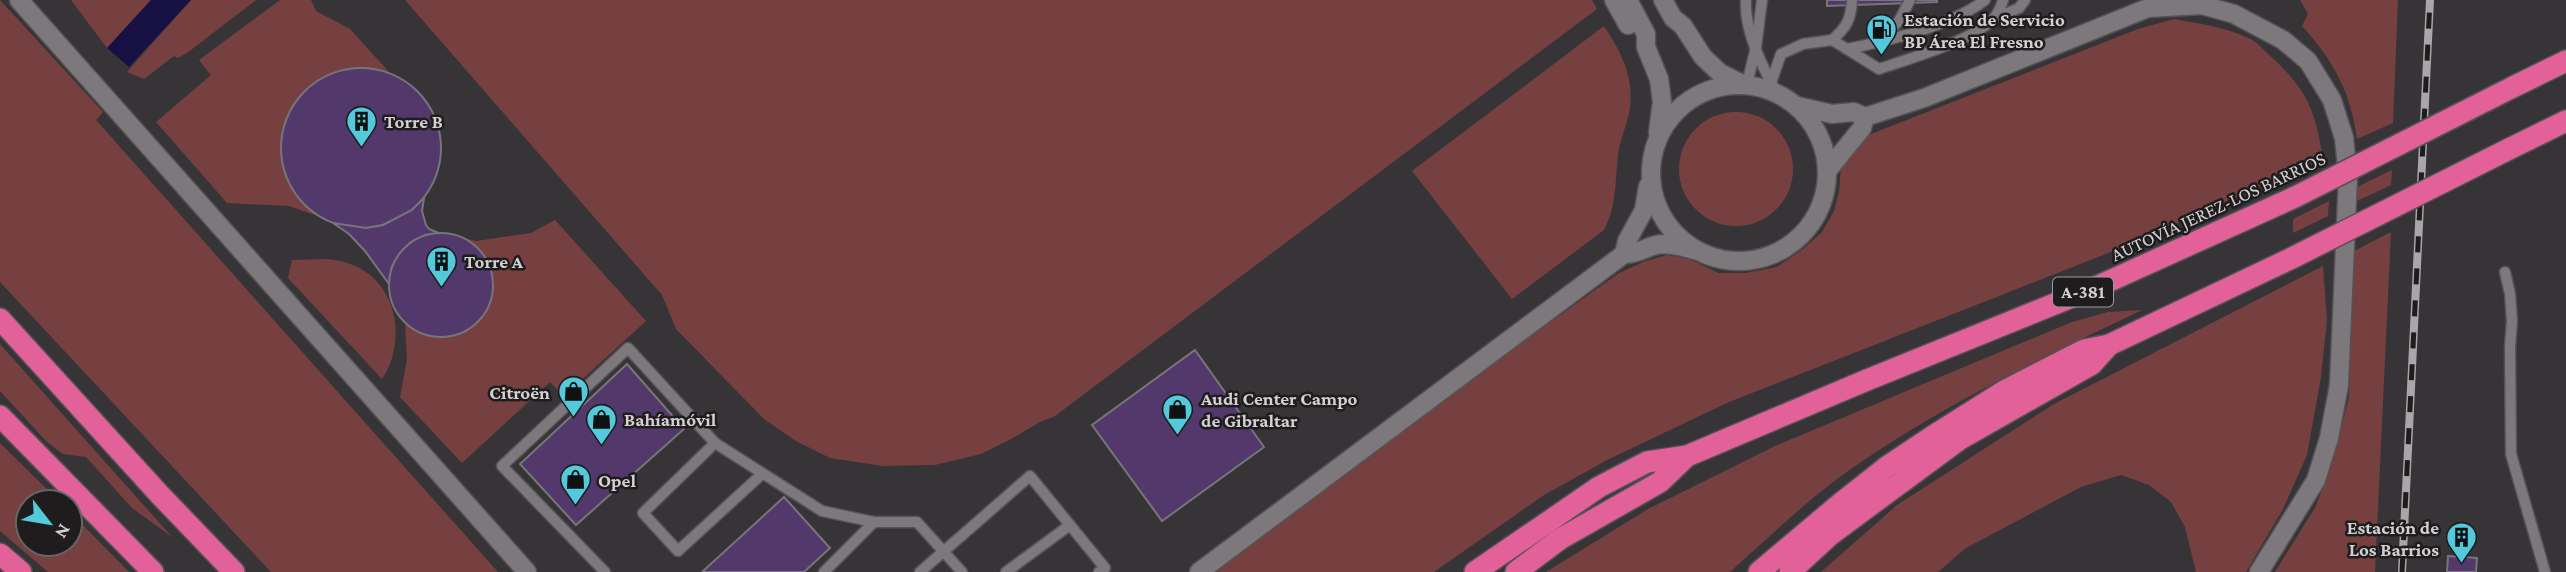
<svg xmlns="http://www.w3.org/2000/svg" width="2566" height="572" viewBox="0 0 2566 572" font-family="'Crimson Pro',serif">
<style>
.green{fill:#764040}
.water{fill:#171143}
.building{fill:#53386b;stroke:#77757a;stroke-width:2}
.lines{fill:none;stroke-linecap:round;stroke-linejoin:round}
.service-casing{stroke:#555154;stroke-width:13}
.minor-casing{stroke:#555154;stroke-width:21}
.tertiary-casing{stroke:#555154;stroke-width:21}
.motorway-casing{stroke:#555154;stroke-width:24}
.service{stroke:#7c787b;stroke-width:10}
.minor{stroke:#7c787b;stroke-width:18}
.tertiary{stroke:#7c787b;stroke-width:18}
.motorway{stroke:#e16198;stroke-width:21}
.rail-casing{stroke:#a9a6a9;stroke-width:8}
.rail{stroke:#1e1c1d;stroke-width:5;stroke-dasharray:16;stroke-linecap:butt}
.motorway-bridge-casing{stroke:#555154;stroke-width:24;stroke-linecap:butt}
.motorway-bridge{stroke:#e16198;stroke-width:21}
.labels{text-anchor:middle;stroke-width:5;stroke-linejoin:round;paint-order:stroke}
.shield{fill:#1e1c1d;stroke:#9d9a9c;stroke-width:2}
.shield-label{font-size:18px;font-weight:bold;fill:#d3d0d2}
.poi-label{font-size:19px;font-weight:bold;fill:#d3d0d2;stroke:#1e1c1d;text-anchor:start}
.street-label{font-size:19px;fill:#d3d0d2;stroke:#1e1c1d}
</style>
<rect width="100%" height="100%" fill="#373437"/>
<g class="green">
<polygon points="0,0 103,112 96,120 498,572 271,572 0,282"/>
<polygon points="71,0 151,0 107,48"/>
<polygon points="191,0 256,0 187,53 178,58 174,56 144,79 127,72"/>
<path d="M280,0h31l5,11 34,18 39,43c-94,-23 -147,83 -71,144l-29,-10 -62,-3 -71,-81 55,-47 -12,-15z"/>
<polygon points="405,0 1592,0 1597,9 1055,416 1038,423 1013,438 981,454 935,465 883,466 830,458 796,441 764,419 676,329 662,295"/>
<path d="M2300,0h98l-5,123 -36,16c-6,-46 -23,-78 -55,-113l6,-12z"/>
<path d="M2174,19c26,5 51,8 74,19 8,3 15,11 21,17 38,34 46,54 54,103l-197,88 -397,156 -122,58 -63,35 -110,77h-219l295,-221 109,-78 24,-11 24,-7 22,4 30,14h26l32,-6 26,-18 19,-17 12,-21 5,-19 2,-25 11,-21 19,-12 267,-105z"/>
<path d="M1604,26c16,24 30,50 26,81 -2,16 -10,32 -12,48 -3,26 -1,51 -14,75l-92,69 -100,-128z"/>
<circle cx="1736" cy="169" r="57"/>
<polygon points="2392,170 2391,185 2353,203 2355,188"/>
<polygon points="2329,201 2328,216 2293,233 2293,219"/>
<path d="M555,220l91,101 -82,75 -14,-14 -88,81 -62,-66 7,-38 -2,-36c48,46 129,-29 63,-84l8,2 55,-8z"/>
<polygon points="2391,232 2375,572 2275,572 2316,506 2330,467 2349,398 2352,252"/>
<path d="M326,259c13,1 25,4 37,11 36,22 42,75 19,109l-94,-101 4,-18z"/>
<polygon points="2323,266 2327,320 2321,377 2307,455 2283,509 2246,572 2196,572 2185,527 2171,502 2149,485 2121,475 2081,487 1966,548 1938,572 1821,572 1897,505 2054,404"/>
<path d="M2142,310c-101,48 -203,97 -294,161 -42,30 -80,67 -118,101h-184l102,-63 127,-63 297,-124 36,-10z"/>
<polygon points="0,344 172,537 132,508 86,457 63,454 47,442 0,391"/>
<polygon points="0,443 60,502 28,502 28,544 70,544 70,512 129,572 48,572 0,531"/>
</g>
<polygon class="water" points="151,0 191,0 129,67 107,48"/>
<g class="building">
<polygon points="1827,0 1937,0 1937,2 1827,6"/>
<circle cx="361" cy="148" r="80"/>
<polygon points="424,198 422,211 426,225 429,229 441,234 425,235 411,242 400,253 392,266 389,284 365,251 349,234 333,223 366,228 383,225 412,210"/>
<circle cx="441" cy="285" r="52"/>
<polygon points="1195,350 1264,447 1162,521 1092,425"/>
<polygon points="627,364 684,429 576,525 520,464"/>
<polygon points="784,497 830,548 804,572 702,572"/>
<polygon points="2448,556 2477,558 2476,572 2447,572"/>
</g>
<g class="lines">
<defs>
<g id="service">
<path d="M1746,0c-2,30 16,66 30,92"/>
<polyline points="1994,19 2019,8 2025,0"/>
<path d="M1832,40c14,-12 19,-20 20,-40"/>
<polyline points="1879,40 1899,21 1910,0"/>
<path d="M1847,49l32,20c29,-10 95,-29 114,-50 5,-5 8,-12 10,-19"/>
<path d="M1771,83l10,-29 22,-10 29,-4 15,9c40,-8 106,-24 138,-49"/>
<polyline points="1747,84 1756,47 1762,0"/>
<polyline points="2505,272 2510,294 2512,321 2510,347 2511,454 2545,572"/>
<polyline points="715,443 643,513 678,551 762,474"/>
<polyline points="605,572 502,466 628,348 715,443 822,511 874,522"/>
<polyline points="824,572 874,522 917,522 962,572"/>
<polyline points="920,572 1030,476 1105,568 1099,572"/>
<polyline points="1006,572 1070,525"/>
</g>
<g id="minor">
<polyline points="1797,106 1832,114 1854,112 1865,117 1924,98 2148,8 2202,5 2234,14 2283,40 2308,61 2332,100 2344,138 2348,177 2339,385 2329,438 2316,480 2259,572"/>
<polyline points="1827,171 1862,128 1865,117"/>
</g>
<g id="tertiary">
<polyline points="19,0 527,572"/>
<polyline points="1614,0 1628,25"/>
<polyline points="1628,0 1646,34 1646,47 1659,79 1662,102 1658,132"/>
<polyline points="1663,0 1673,18 1683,26 1703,57 1720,73 1742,84"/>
<circle cx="1739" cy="173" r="88"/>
<polyline points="1624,254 1627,241 1644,210 1648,186"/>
<path d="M1199,572l425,-318c15,0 20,-6 32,-9 13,-3 27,2 39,5"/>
</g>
<g id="motorway">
<polyline points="2513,87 2566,61"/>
<polyline points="2509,149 2566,121"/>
<polyline points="0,319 160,495 234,572"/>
<polyline points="0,416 153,572"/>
<polyline points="0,554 21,572"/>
<polyline points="1475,572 1599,487 1647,462 1687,456 1867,380 2094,288 2295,197"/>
<polyline points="1516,572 1560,539 1660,482 1687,456"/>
<polyline points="1759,572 1841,503 1888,466 1930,438 2006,390 2084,350 2109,345 2292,258"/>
<polyline points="1790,572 1830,535 1960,439 2092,364 2109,345"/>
</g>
</defs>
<use href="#service" class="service-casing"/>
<use href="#minor" class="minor-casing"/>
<use href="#tertiary" class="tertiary-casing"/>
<use href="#motorway" class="motorway-casing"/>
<use href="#service" class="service"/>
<use href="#minor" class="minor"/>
<use href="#tertiary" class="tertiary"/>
<use href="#motorway" class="motorway"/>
<defs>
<polyline id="rail" points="2402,572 2430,0"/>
</defs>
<use href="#rail" class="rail-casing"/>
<use href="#rail" class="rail"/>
<defs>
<g id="motorway-bridge">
<polyline points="2295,197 2513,87"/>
<polyline points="2292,258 2509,149"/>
</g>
</defs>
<use href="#motorway-bridge" class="motorway-bridge-casing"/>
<use href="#motorway-bridge" class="motorway-bridge"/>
</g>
<defs>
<symbol id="fuel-pin" viewBox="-11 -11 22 30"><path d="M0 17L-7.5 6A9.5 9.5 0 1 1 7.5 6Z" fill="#53cadc" stroke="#1e1c1d"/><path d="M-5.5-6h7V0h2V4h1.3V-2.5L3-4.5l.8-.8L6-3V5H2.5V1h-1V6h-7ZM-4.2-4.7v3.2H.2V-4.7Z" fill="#111"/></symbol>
<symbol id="building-pin" viewBox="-11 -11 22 30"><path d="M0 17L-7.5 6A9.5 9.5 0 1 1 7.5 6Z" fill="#53cadc" stroke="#1e1c1d"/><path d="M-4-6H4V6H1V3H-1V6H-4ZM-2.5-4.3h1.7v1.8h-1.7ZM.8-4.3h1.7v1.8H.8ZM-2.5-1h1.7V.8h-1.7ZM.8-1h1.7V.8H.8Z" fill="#111"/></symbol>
<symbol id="shop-pin" viewBox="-11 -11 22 30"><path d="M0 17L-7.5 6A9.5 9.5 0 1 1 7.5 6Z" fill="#53cadc" stroke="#1e1c1d"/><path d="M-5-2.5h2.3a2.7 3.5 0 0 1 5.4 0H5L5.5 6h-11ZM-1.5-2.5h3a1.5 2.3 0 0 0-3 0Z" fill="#111"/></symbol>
</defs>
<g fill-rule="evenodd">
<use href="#fuel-pin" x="1864" y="12" width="35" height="47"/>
<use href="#building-pin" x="344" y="104" width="35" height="47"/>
<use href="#building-pin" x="424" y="244" width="35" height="47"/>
<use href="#shop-pin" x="556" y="374" width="35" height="47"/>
<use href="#shop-pin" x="1160" y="392" width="35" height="47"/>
<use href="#shop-pin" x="584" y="402" width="35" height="47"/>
<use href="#shop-pin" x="558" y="462" width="35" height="47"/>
<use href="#building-pin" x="2444" y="520" width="35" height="47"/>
</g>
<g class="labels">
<rect class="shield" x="2053" y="277.5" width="60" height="29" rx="5"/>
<g class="shield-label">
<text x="2083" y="298">A-381</text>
</g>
<g class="poi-label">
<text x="1904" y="26">Estación de Servicio<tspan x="1904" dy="22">BP Área El Fresno</tspan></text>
<text x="384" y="128">Torre B</text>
<text x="464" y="268">Torre A</text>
<text x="550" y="399" text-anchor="end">Citroën</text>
<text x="1201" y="405">Audi Center Campo<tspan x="1201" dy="22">de Gibraltar</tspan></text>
<text x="624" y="426">Bahíamóvil</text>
<text x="598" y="487">Opel</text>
<text x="2439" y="534" text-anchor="end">Estación de<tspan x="2439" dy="22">Los Barrios</tspan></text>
</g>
<g class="street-label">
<text transform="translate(2218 206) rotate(-25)" y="7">AUTOVÍA JEREZ-LOS BARRIOS</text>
</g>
</g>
<g transform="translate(49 523) rotate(121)"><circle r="33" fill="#1e1c1d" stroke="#666465" stroke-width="2"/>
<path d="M0-5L12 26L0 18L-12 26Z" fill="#53cadc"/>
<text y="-10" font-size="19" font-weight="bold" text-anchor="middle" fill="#d3d0d2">N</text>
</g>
</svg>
